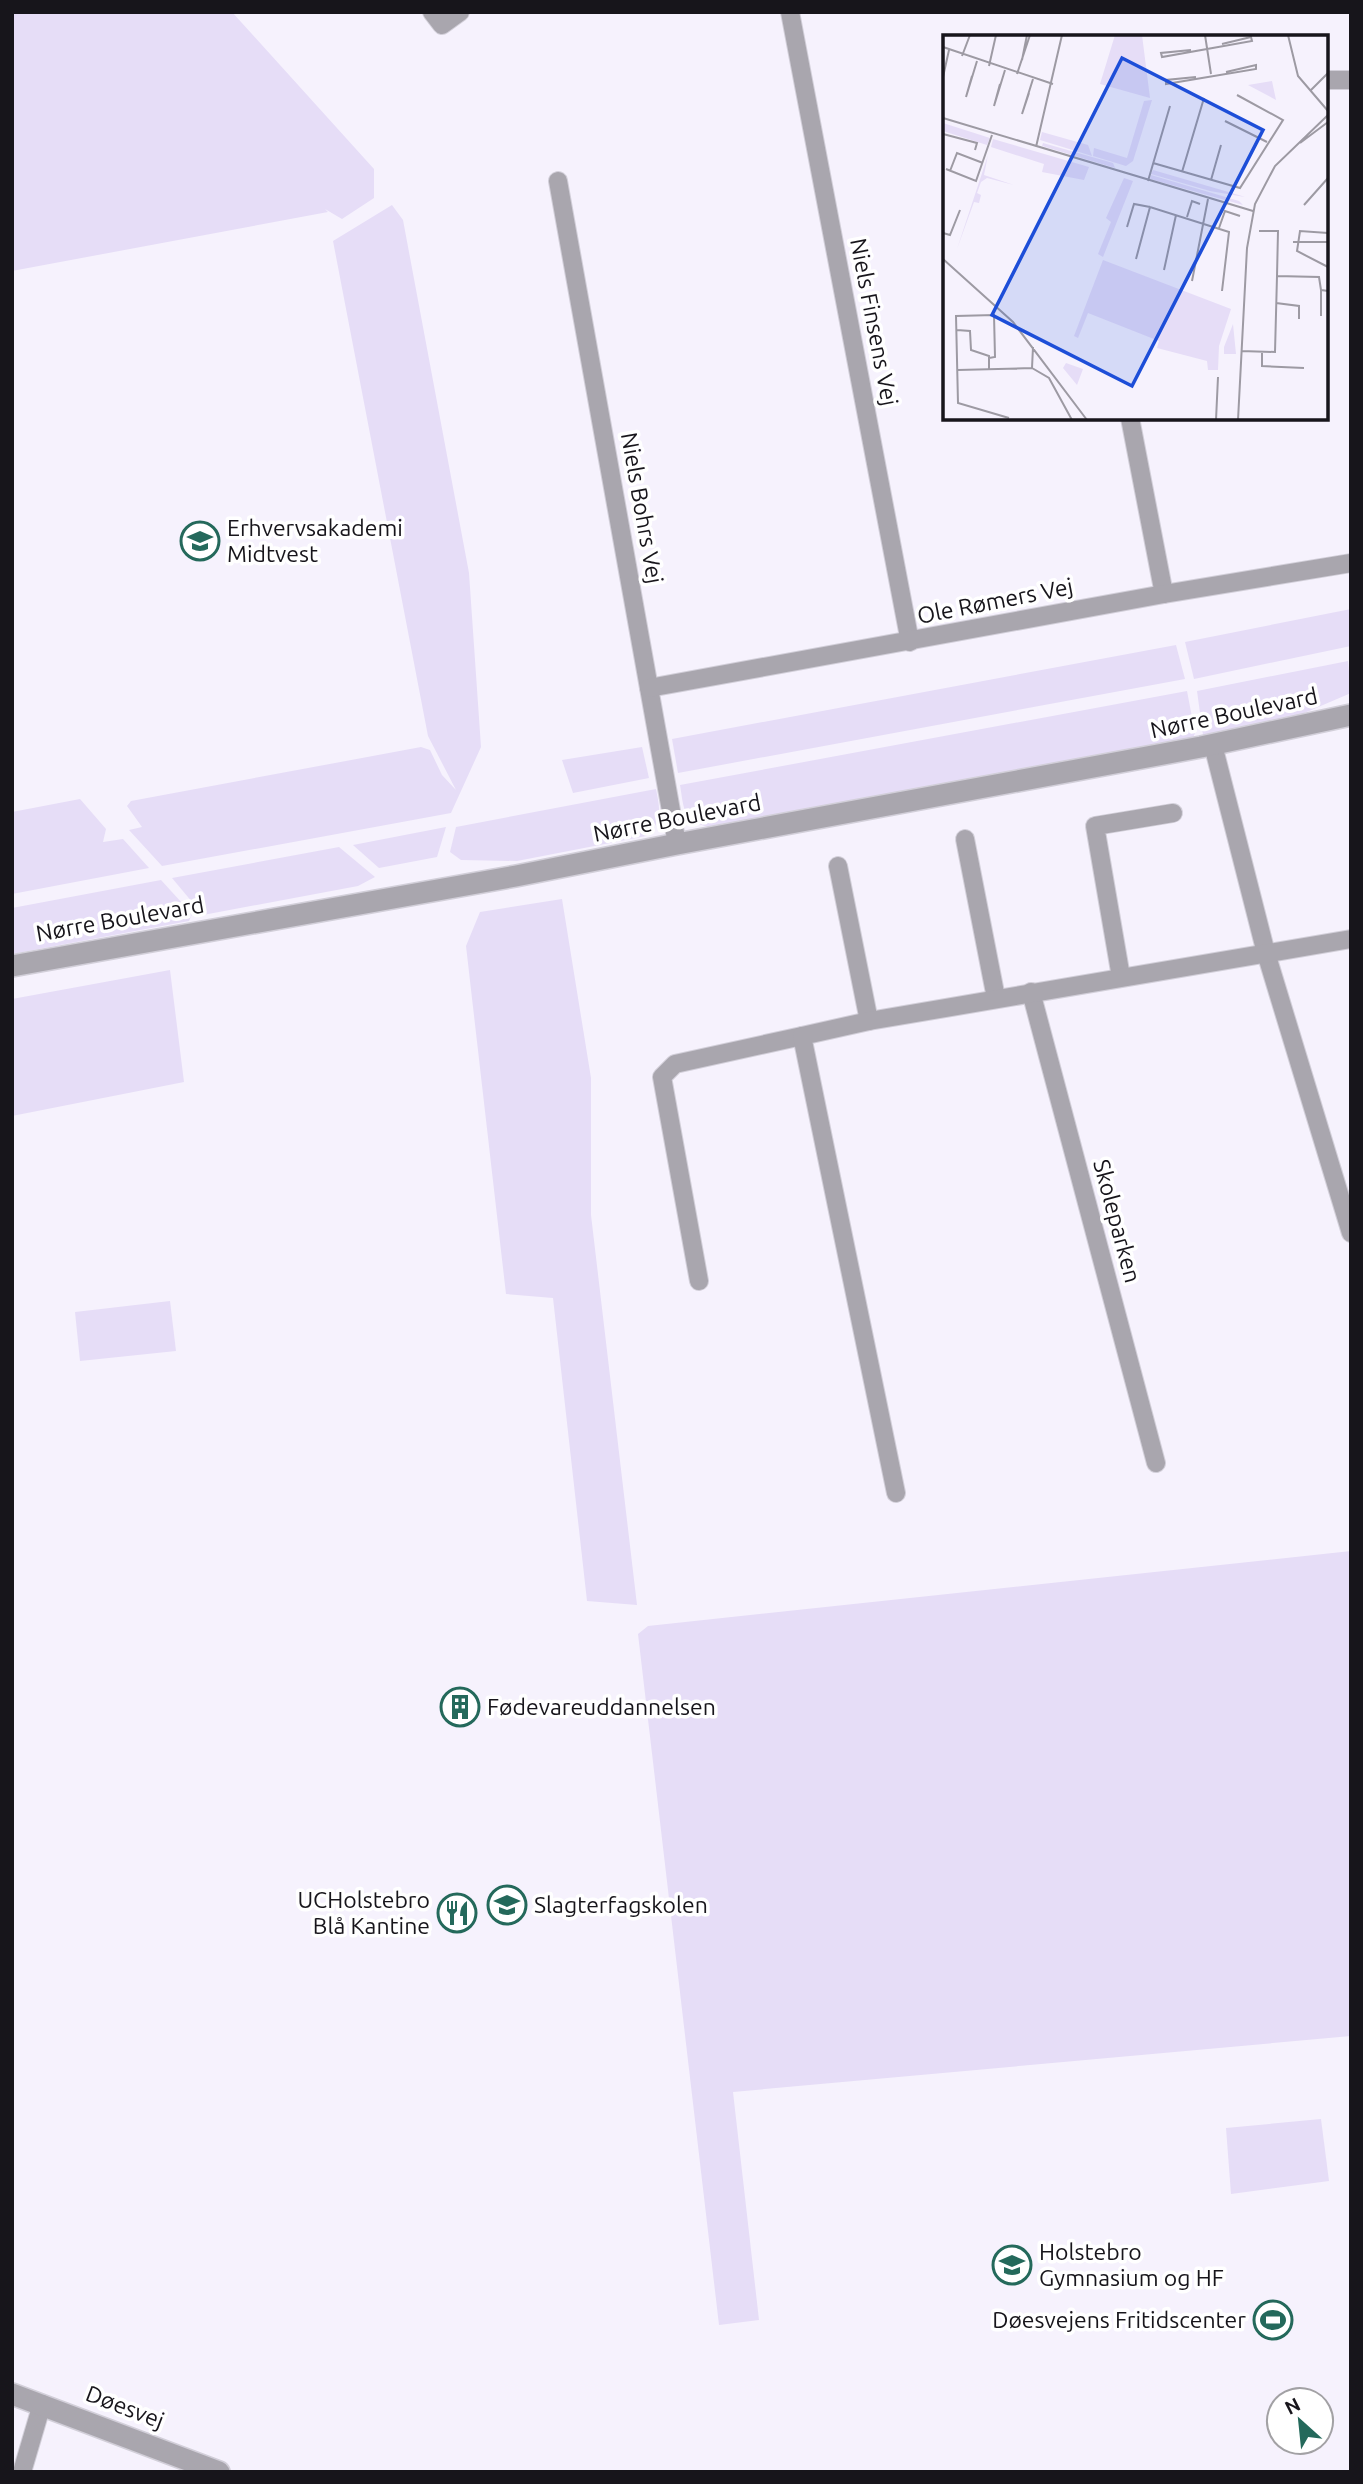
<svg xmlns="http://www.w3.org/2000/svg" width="1363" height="2484" viewBox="0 0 1363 2484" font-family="Ubuntu,sans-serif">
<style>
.green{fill:#e6ddf7}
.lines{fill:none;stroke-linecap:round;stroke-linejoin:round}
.minor-casing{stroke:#d2cfd9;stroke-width:20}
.tertiary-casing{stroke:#d2cfd9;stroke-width:24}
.minor{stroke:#a9a6ae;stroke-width:18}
.tertiary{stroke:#a9a6ae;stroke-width:21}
.labels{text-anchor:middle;stroke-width:7;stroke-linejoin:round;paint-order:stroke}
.street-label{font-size:23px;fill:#17151b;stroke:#fff}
.poi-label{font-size:23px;fill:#17151b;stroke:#fff;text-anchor:start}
.inset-road{fill:none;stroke:#9d9aa3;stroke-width:2}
.view{fill:#1d4ed8;fill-opacity:0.15;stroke:#1d4ed8;stroke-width:3.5}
.inset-edge{fill:none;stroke:#17151b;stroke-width:3.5}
</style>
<rect width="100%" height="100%" fill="#f6f2fd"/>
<g class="green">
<polygon points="12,12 232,12 374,169 374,198 342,219 325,209 328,212 12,271"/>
<polygon points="392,205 403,220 469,573 481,747 451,813 162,866 129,830 142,827 127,806 131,801 421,747 430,750 442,775 456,790 428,736 333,241"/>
<polygon points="1351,609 1351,646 1194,679 1185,642"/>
<polygon points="1176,645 1185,679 678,773 672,739"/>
<polygon points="1348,661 1351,693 1288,720 1203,735 1197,691"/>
<path d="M1187,691l8,42 -2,5 -484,89c-27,-6 -25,-19 -29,-42z"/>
<polygon points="642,747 649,778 573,793 562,760"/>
<path d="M656,789c4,20 7,33 -10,47l-129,25 -56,-1 -11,-8 6,-25z"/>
<polygon points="80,799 106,829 103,842 123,839 149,868 12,894 12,812"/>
<polygon points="446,827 437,857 379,868 353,845"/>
<polygon points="339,847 375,877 358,886 203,915 172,878"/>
<polygon points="161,880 192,914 189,921 12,954 12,908"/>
<polygon points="562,899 591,1078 591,1215 637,1605 587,1601 553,1298 506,1294 466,946 480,912"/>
<polygon points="170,970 184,1082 12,1116 12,999"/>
<polygon points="170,1301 176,1351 80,1361 75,1312"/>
<polygon points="1351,1551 1351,2036 733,2092 759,2320 719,2325 638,1634 648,1626"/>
<polygon points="1321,2119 1329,2181 1231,2194 1226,2128"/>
</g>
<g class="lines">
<defs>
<g id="minor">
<polyline points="432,12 442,25 460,12"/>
<polyline points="790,12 910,642"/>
<polyline points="1326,80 1351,80"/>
<polyline points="558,181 677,844"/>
<polyline points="1130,418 1164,594"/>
<polyline points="649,688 1164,594 1351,563"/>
<polyline points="1213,745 1266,953 1351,1233"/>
<polyline points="965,839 996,998"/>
<polyline points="838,866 869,1021"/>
<polyline points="1121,977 1095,826 1173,813"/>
<polyline points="1031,992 1156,1463"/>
<polyline points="699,1281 662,1077 675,1064 802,1036"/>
<polyline points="896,1493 802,1036 869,1021 1351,939"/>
<polyline points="22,2472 42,2404"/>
</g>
<g id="tertiary">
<polyline points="12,966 516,876 677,844 1201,747 1351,715"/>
<polyline points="12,2394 219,2472"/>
</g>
</defs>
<use href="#minor" class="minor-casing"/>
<use href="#tertiary" class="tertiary-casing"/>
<use href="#minor" class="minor"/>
<use href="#tertiary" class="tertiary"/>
</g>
<defs>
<symbol id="school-ring" viewBox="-11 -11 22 22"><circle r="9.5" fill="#fff" stroke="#24695b" stroke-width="1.5"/><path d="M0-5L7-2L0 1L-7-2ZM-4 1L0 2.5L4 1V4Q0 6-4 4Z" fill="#24695b"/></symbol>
<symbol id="building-ring" viewBox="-11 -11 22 22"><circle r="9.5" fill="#fff" stroke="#24695b" stroke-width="1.5"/><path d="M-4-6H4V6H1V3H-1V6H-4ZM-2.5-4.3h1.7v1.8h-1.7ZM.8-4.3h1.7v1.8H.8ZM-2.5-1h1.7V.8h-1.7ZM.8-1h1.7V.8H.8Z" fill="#24695b"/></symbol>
<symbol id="restaurant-ring" viewBox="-11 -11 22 22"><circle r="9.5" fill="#fff" stroke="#24695b" stroke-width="1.5"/><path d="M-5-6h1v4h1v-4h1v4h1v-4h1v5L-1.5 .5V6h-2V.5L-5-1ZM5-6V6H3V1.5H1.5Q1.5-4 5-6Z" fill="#24695b"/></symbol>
<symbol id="stadium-ring" viewBox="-11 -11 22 22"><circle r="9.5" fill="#fff" stroke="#24695b" stroke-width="1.5"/><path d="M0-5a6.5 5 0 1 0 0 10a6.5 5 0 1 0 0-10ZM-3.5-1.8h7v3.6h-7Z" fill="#24695b"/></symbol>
</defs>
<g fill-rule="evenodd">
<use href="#school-ring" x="178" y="519" width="44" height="44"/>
<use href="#building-ring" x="438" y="1685" width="44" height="44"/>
<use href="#school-ring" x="485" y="1883" width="44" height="44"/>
<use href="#restaurant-ring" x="435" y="1891" width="44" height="44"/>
<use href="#school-ring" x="990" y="2243" width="44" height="44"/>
<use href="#stadium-ring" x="1251" y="2298" width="44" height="44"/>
</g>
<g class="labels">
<g class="street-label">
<text transform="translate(874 322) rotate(79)" y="8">Niels Finsens Vej</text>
<text transform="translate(642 508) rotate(80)" y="8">Niels Bohrs Vej</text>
<text transform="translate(995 601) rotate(-11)" y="8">Ole Rømers Vej</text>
<text transform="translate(1234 713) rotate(-12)" y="8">Nørre Boulevard</text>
<text transform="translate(677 818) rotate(-11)" y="8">Nørre Boulevard</text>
<text transform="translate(120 919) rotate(-10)" y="8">Nørre Boulevard</text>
<text transform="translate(1117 1221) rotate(75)" y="8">Skoleparken</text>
<text transform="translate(125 2407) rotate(21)" y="8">Døesvej</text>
</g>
<g class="poi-label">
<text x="227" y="536">Erhvervsakademi<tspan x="227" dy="26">Midtvest</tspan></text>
<text x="487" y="1715">Fødevareuddannelsen</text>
<text x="430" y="1908" text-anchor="end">UCHolstebro<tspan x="430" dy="26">Blå Kantine</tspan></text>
<text x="534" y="1913">Slagterfagskolen</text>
<text x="1039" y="2260">Holstebro<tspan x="1039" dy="26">Gymnasium og HF</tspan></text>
<text x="1246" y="2328" text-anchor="end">Døesvejens Fritidscenter</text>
</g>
</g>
<g transform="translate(943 35)">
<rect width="385" height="385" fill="#f6f2fd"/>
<path d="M172,0h27l8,63 -50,-14zM329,46l4,19 -28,-15zM209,65l-19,61 -7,5 -33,-10 1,-8 33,10 17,-57zM0,88l47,15 -3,7 -44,-14zM99,97l46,13 4,11 -52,-16zM50,104l96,28 -5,13 -42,-8 2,-8 -53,-17zM100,108l70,20 2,5 -73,-22zM45,120l-4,20 30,10 -27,-7 -6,4 -4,11 4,2 -2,8 -5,-1 -17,47zM210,135l89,26 3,1 -35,-6 -59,-17zM208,140l88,26 4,4 -93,-26zM181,143l9,3 -30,76 -5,-3 13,-32 -5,-4zM160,225l128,49 -12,37 -1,24h-10l-1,-9 -50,-13 2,-7 -71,-28 -10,25 -4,-2zM290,289l3,30h-12v-7zM123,328l17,6 -6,16 -14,-17z" fill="#e6ddf7"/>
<path class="inset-road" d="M262,0l6,39M345,0l10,41 30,35M0,12l110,37M248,15l-30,3 1,4 90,-16 -1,-4 -29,7M19,21l8,-21M79,25l5,-25M46,31l7,-31M74,39l13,-39M29,41l-6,21 11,-36M0,42l6,-27M253,42l-30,3v4l90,-15v-4l-30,7M57,49l-6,22 11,-36M367,56l18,-18M86,58l-7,21 11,-35M0,83l310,93M282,86l42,21M0,99l34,9 -2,7M357,108l28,-21M93,112l26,-112M210,128l87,25 43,-68 -46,-25M3,134l30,12 16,-46M7,136l7,-18 26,10M239,137l22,-74M268,145l10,-35M205,146l22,-75M361,170l24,-27M244,182l5,-16 8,3M184,192l7,-23 16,3M276,193l6,-17 15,5M316,196h19l-1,45 42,1 2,13M0,198l7,2 10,-25M385,198l-28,-2 -3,20 31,16M350,207h35M0,224l70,63 74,98M193,224l14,-52 79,25 -7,59M0,231v38M221,235l12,-55M249,246l16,-82M333,268l23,3v13M378,281v-26l7,1M14,295l13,1 1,19 18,6v13M298,316l34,1 2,-76M319,317v14l42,2M46,323l6,-1 -1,-42 -38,1 2,87 51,15M89,333l17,10 23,42M15,335l74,-2 1,-21M273,385l2,-43M295,385l9,-172 8,-44 20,-38 53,-51"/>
<path class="view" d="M179,23l141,72 -131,256 -140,-71z"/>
<rect width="385" height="385" class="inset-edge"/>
</g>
<rect width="1363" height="2484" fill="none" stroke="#17151b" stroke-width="28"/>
<g transform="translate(1300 2421) rotate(333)"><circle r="33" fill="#ffffff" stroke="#a2a1a4" stroke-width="2"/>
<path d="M0-5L12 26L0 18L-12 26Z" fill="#24695b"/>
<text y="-10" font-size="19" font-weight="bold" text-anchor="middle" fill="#17151b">N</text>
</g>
</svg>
